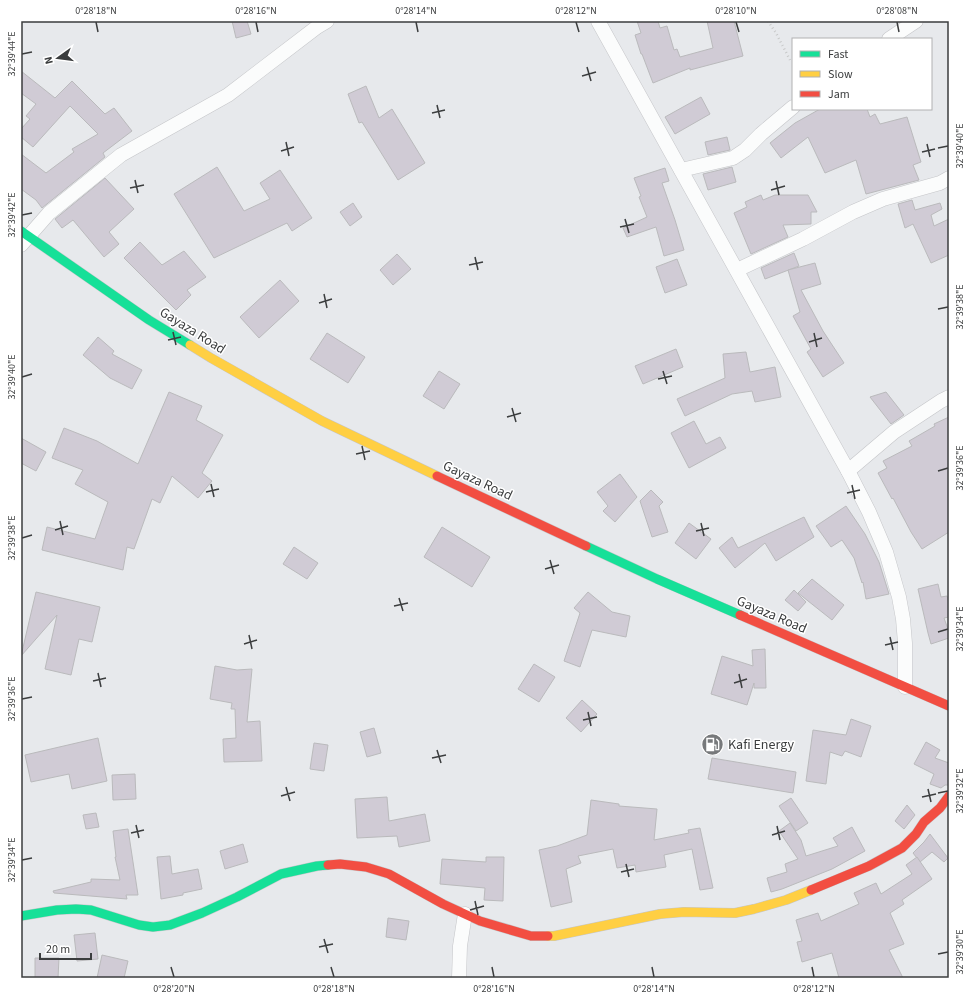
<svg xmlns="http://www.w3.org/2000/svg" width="970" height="999" viewBox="0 0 970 999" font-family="'Source Sans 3',sans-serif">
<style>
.building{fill:#d0cbd5;stroke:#bababc}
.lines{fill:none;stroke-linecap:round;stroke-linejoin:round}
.street-casing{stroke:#c5c6c9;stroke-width:15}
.fast-casing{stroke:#c5c6c9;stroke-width:10}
.slow-casing{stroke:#c5c6c9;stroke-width:10}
.jam-casing{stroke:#c5c6c9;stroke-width:10}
.path{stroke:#c7c8c8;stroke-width:2.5;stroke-dasharray:1 3;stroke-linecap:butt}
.street{stroke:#fbfcfc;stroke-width:14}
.fast{stroke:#16e098;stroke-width:9}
.slow{stroke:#ffcf43;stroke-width:9}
.jam{stroke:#f24e42;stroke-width:9}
.ticks{fill:none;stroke:#3b3d3e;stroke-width:1.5}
.labels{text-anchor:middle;stroke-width:3;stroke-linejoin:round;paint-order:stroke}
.street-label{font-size:14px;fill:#3b3d3e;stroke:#fff}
.poi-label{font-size:14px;fill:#3b3d3e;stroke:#fff;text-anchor:start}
.neatline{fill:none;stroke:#3b3d3e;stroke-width:1.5}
.ticks-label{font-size:10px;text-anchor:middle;fill:#3b3d3e}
</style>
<rect width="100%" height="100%" fill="#e7e9ec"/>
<g class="building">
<polygon points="232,21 247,21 251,34 236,38"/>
<polygon points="637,21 658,21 660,28 667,26 674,50 677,49 680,57 713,48 707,21 734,21 743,56 690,70 690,68 653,83 642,54 641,54 635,35 641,33"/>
<polygon points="21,71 55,98 72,81 105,114 114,108 132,131 103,153 105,157 42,208 36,200 21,189 21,154 46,173 74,152 72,149 98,134 70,106 33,147 21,137 21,129 30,119 26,116 36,104 21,93"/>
<polygon points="366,86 379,118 392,109 425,163 398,180 362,122 359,123 348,94"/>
<polygon points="701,97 710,114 675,134 665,117"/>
<polygon points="820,109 867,109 870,117 875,114 880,124 907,117 921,162 913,165 919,180 866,194 856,160 825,173 808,137 781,158 770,143 795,123"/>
<polygon points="727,137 730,150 708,155 705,142"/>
<polygon points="217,167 244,211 270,199 260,183 280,170 312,218 292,231 287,223 214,258 174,194"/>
<polygon points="732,167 736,182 708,190 703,174"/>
<polygon points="665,168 669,181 662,183 675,220 684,250 664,256 656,227 627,237 623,228 647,217 639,197 641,196 634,178"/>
<polygon points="105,178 134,209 109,232 119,244 104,257 73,220 62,228 55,219"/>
<polygon points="761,195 763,200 775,195 808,195 817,212 811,212 811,224 783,225 788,237 751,254 734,213 747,207 745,202"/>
<polygon points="912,200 915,210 940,203 942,209 931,215 934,226 949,219 949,255 931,263 913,224 905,228 898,204"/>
<polygon points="353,203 362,217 350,226 340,212"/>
<polygon points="140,242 162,265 184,251 206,277 187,290 191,295 176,310 124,258"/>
<polygon points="794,253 799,266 765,279 761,268"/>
<polygon points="397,254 411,269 393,285 380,270"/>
<polygon points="677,259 687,285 665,293 656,267"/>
<polygon points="815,263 821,284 801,290 823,331 844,363 823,377 807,352 811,349 793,316 800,312 788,270"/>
<polygon points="280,280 299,301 259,338 240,317"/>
<polygon points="327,333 365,357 348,383 310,359"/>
<polygon points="98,337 114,351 112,354 142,370 132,389 110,378 83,355"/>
<polygon points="676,349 683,367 643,384 635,366"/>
<polygon points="746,352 750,372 775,367 781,397 755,402 752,391 732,394 685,416 677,399 725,378 723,354"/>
<polygon points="439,371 460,384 444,409 423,396"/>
<polygon points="169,392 202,406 196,420 223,435 202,473 212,481 198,498 172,476 160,503 152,499 134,549 127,547 123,570 42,550 47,527 95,539 108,502 75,484 83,470 52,458 64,428 97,441 138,464"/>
<polygon points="886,392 904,415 891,424 870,397"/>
<polygon points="949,417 949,532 922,549 911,532 893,498 892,499 878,473 887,468 883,461 912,446 909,441 935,426 934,424"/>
<polygon points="694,421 706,444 720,437 726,448 689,468 671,433"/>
<polygon points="21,438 46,452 36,471 21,463"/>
<polygon points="620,474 637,497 615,522 603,511 608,506 597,492"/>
<polygon points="651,490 663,502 659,506 668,532 652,537 640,501"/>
<polygon points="846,506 865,534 879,562 889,594 866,599 863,582 862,583 854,558 842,540 831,547 816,526"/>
<polygon points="804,517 814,537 776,561 765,543 735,568 719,548 732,537 738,548"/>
<polygon points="689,523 711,539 696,559 675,543"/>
<polygon points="442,527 490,557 472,587 424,557"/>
<polygon points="294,547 318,563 307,579 283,564"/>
<polygon points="812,579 844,605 832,620 798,593"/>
<polygon points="938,584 941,597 947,596 949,603 949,617 944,618 949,632 949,638 931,644 928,633 918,589"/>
<polygon points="794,590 806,602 798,611 785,600"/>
<polygon points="36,592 100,607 92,642 79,639 71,675 45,669 57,615 21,656"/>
<polygon points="588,592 612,612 630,616 626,637 592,630 580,667 564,661 580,613 574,608"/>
<polygon points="765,649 766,688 754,688 754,683 747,705 711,694 722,656 753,666 752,650"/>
<polygon points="534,664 555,677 539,702 518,689"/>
<polygon points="215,666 237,670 252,669 247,722 260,721 262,761 224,762 223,739 236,738 235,709 231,709 232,703 210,699"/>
<polygon points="582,700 597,714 581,732 566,718"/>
<polygon points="851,719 871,726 861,757 845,751 842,756 830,752 826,784 806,781 813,730 846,735"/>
<polygon points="374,728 381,753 367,757 360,732"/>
<polygon points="98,738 107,781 72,789 69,774 31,782 25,755"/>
<polygon points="926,742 940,750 935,758 949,763 949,785 945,785 941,788 930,784 934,774 914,764"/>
<polygon points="314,743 328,745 324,771 310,769"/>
<polygon points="712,758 796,772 793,793 708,779"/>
<polygon points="135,774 136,799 113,800 112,775"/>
<polygon points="387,797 389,821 425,814 430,841 399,847 397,836 357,838 355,799"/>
<polygon points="791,798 808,823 796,831 779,806"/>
<polygon points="591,800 619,804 619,806 657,809 654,840 689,833 688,830 700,828 713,888 700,890 692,849 664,855 666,867 636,872 635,865 617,868 613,849 578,856 581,863 566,869 572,902 551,907 539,850 557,846 587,835"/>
<polygon points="907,805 915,815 904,829 895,821"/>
<polygon points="96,813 99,827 86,829 83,815"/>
<polygon points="790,823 801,840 806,856 838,846 833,838 852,827 865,851 832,869 782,889 771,892 767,878 787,872 785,864 798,859 779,831"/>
<polygon points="128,829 138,895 126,895 127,899 54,893 53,891 91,882 91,879 120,880 115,857 116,857 113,831"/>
<polygon points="930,834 948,858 944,862 932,852 920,862 913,853 924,842"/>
<polygon points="243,844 248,862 225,869 220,851"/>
<polygon points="170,856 172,874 198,869 202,889 183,893 183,895 161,899 157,857"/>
<polygon points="486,857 504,857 503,901 484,900 485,888 440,884 442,859 486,862"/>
<polygon points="917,857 932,879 902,900 904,904 890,913 904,944 889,950 903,978 839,978 832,953 802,962 797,942 802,941 796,920 818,913 821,921 859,904 854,893 876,883 881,894 912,874 906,865"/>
<polygon points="388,918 409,921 406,940 386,937"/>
<polygon points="95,933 98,959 77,961 74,935"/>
<polygon points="102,955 128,961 124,978 97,978"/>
<polygon points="35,958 59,958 58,978 35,978"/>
</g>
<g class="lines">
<defs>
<g id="street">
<polyline points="598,21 848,471 869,512 886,552 899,597 903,619 905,643 905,687"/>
<polyline points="889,39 916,21"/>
<polyline points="681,170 733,158 745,150 761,134 793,107"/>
<polyline points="21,245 49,213 121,155 228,95 317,27 327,21"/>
<polyline points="737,270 803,239 853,212 883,199 940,183 949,178"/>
<polyline points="848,471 894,432 941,401 949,397"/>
<polyline points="459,978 460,946 465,914"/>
</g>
<g id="fast">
<polyline points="21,231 149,320 190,345"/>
<polyline points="586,546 657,579 740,615"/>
<polyline points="21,916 57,910 76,909 91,910 139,925 153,927 170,925 202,913 237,897 281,874 317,866 328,865"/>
</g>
<g id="slow">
<polyline points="190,345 211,358 322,421 437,476"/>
<polyline points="548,936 554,936 660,914 684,912 735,913 754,909 786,900 811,890"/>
</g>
<g id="jam">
<polyline points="437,476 586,546"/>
<polyline points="740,615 949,706"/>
<polyline points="328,865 340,864 366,867 389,874 443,904 480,921 531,936 548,936"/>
<polyline points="811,890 869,866 902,848 916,834 924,822 940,808 949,796"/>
</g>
</defs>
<use href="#street" class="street-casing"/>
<use href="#fast" class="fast-casing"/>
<use href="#slow" class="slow-casing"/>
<use href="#jam" class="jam-casing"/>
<polyline class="path" points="768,21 776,33 790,60"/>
<use href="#street" class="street"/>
<use href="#fast" class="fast"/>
<use href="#slow" class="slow"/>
<use href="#jam" class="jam"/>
</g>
<path class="ticks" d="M96,22l2,10M256,22l2,10M416,22l2,10M576,22l3,10M736,22l3,10M897,22l2,10M22,54l10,-2M587,67l4,14M582,76l14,-4M437,105l3,13M432,113l13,-3M286,142l3,14M927,144l3,13M938,148l10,-2M281,151l13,-4M922,152l13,-3M135,180l3,13M776,181l3,14M130,188l14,-3M771,190l14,-4M22,215l10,-2M625,219l4,14M620,227l14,-3M475,257l3,13M469,265l14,-3M324,294l3,14M319,303l13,-4M938,309l10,-2M173,332l3,13M814,333l3,14M168,340l13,-3M809,342l13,-4M663,371l4,13M22,377l10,-3M658,379l14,-3M512,408l4,14M507,417l14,-4M362,446l3,14M356,454l14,-3M938,471l10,-3M211,484l3,13M852,485l3,14M206,492l13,-3M847,493l13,-3M60,521l3,14M701,523l3,13M55,530l13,-4M696,531l13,-3M22,538l10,-3M550,560l4,14M545,569l14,-4M399,598l4,13M394,606l14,-3M938,632l10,-3M249,635l3,14M890,637l3,13M244,644l13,-4M885,645l13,-3M98,673l3,14M739,674l3,14M93,681l13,-3M734,683l13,-4M22,699l10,-2M588,712l3,14M583,720l14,-3M437,750l4,13M432,758l14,-3M286,787l4,14M928,789l3,13M938,793l10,-2M281,796l14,-4M922,797l14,-3M136,825l3,13M777,826l3,14M131,833l13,-3M772,835l13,-4M22,860l10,-2M626,864l3,13M621,872l13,-3M475,901l3,14M470,910l14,-4M324,939l4,14M319,947l14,-3M938,954l10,-2M171,967l3,10M331,967l3,10M492,967l2,10M652,967l2,10M812,967l2,10"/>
<defs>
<symbol id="fuel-disc" viewBox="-11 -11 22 22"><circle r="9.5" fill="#77797b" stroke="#fff"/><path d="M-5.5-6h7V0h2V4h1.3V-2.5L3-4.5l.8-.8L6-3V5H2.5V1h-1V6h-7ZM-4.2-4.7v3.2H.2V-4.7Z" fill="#fff"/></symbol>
</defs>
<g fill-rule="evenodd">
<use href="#fuel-disc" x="700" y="732" width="25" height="25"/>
</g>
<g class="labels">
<g class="street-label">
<text transform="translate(193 330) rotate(32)" y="5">Gayaza Road</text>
<text transform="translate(478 480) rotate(25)" y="5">Gayaza Road</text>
<text transform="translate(772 614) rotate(23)" y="5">Gayaza Road</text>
</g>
<g class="poi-label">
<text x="728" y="749">Kafi Energy</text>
</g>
</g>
<rect width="970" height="999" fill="none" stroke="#ffffff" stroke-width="44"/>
<rect x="792" y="38" width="140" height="72" fill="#ffffff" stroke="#b1b1b2"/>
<rect x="800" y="51" width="20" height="6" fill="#16e098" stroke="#b1b1b2"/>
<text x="828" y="58" font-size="12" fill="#3b3d3e">Fast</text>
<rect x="800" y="71" width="20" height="6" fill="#ffcf43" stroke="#b1b1b2"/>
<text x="828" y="78" font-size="12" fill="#3b3d3e">Slow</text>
<rect x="800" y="91" width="20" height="6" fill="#f24e42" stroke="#b1b1b2"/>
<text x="828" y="98" font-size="12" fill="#3b3d3e">Jam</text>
<g transform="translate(58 58) rotate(256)" stroke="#ffffff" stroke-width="3" paint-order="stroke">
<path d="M0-3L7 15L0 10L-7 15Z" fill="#3b3d3e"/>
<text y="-6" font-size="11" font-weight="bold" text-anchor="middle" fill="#3b3d3e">N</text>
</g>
<path d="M40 953v6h51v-6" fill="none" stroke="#3b3d3e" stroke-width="2"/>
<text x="46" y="953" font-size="12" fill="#3b3d3e" stroke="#ffffff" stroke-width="3" paint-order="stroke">20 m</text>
<rect x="22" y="22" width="926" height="955" class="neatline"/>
<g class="ticks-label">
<text x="96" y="14">0°28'18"N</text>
<text x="256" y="14">0°28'16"N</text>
<text x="416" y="14">0°28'14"N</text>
<text x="576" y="14">0°28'12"N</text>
<text x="736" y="14">0°28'10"N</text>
<text x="897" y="14">0°28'08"N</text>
<text transform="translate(11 54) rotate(-90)" y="4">32°39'44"E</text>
<text transform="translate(959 146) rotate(-90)" y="4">32°39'40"E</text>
<text transform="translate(11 215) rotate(-90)" y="4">32°39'42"E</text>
<text transform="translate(959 307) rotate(-90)" y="4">32°39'38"E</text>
<text transform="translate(11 377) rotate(-90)" y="4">32°39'40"E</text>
<text transform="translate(959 468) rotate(-90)" y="4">32°39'36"E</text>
<text transform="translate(11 538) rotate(-90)" y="4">32°39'38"E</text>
<text transform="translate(959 629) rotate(-90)" y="4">32°39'34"E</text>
<text transform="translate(11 699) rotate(-90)" y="4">32°39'36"E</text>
<text transform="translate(959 791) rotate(-90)" y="4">32°39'32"E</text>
<text transform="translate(11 860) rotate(-90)" y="4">32°39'34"E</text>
<text transform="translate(959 952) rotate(-90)" y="4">32°39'30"E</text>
<text x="174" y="992">0°28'20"N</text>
<text x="334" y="992">0°28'18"N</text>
<text x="494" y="992">0°28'16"N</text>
<text x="654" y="992">0°28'14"N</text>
<text x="814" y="992">0°28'12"N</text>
</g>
</svg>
